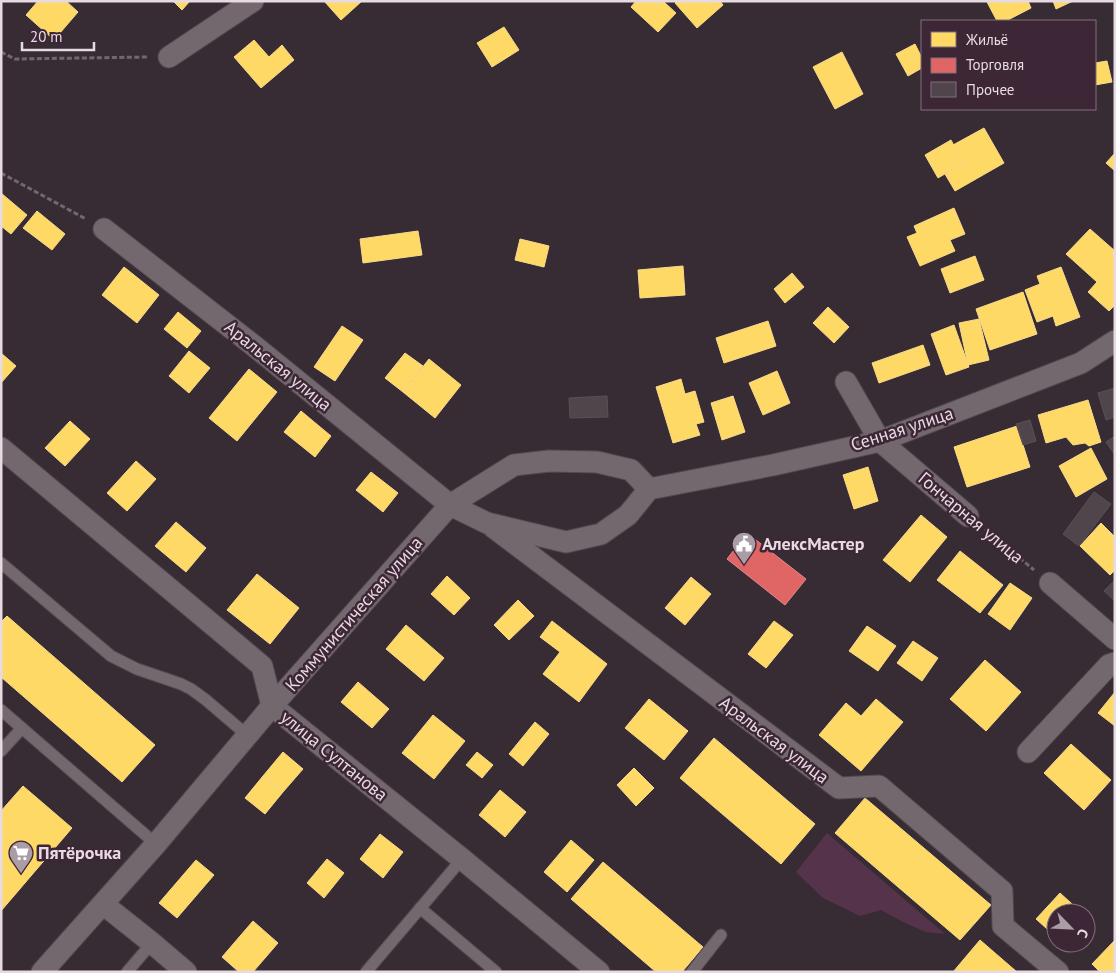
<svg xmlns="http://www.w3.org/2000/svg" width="1116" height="973" viewBox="0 0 1116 973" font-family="'PT Sans',sans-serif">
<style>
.green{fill:#55334a}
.homes{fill:#ffd966;stroke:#f8d98c}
.shops{fill:#e06666;stroke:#e2898c}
.building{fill:#4f454b;stroke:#5a5056}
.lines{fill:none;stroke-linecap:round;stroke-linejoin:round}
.service-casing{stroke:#534950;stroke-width:13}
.minor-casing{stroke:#534950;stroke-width:23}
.path{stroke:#71686e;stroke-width:3;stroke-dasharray:5 2.5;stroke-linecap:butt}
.service{stroke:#72686e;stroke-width:11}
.minor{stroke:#72686e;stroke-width:21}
.labels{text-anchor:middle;stroke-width:5;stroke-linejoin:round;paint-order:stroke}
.street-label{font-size:18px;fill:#e8dae3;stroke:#3d2736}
.poi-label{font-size:18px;font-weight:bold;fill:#e8dae3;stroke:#3d2736;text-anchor:start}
</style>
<rect width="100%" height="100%" fill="#382c34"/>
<polygon class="green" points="827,833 945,934 926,932 905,923 881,910 860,916 823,898 796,872"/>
<g class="homes">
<polygon points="38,1 66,1 78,12 54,40 26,15"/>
<polygon points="173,1 190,1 182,10"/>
<polygon points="324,1 362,1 341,20"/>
<polygon points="636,1 663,1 676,13 658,32 631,7"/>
<polygon points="677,1 720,1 723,5 697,28 675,3"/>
<polygon points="989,1 1028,1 1031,8 1006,21 997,21 987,2"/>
<polygon points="1053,1 1073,1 1056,9"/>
<polygon points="504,27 519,50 492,67 477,43"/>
<polygon points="254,40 269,57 282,45 294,60 261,88 234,57"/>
<polygon points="915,44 922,58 922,68 908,76 896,54"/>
<polygon points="842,52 863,94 835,109 813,67"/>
<polygon points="1107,61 1112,82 1095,85 1095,63"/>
<polygon points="984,128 1004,163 955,191 945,174 963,163 953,145"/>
<polygon points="951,140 963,163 938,178 925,155"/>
<polygon points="1115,153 1115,171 1106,163"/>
<polygon points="1,193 27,215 11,234 1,226"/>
<polygon points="954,208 965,234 950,240 955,251 920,266 907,237 917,233 914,226"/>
<polygon points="37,211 65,234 52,250 23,228"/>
<polygon points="1090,229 1115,251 1115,305 1109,311 1088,292 1097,282 1066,254"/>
<polygon points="418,231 422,255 363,263 360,239"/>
<polygon points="520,239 549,246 544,267 515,260"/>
<polygon points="975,256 984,280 950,293 941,269"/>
<polygon points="683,266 685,295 640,298 638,270"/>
<polygon points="124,267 159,295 137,323 102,295"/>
<polygon points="1061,267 1080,317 1056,326 1053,316 1037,322 1025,290 1040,284 1037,276"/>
<polygon points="792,273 804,287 785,303 774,289"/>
<polygon points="1023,292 1037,334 990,350 976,309"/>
<polygon points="828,307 849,327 834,343 813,323"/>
<polygon points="178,312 201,331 187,348 164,329"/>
<polygon points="979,319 989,360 968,365 959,323"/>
<polygon points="768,321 776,346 724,363 716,338"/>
<polygon points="954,325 969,367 946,375 931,334"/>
<polygon points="342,326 363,340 335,381 314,367"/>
<polygon points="923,345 930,365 879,383 872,363"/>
<polygon points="189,351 210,368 189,393 169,376"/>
<polygon points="1,353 16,366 1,383"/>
<polygon points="405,353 423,366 403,392 385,378"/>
<polygon points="429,359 461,385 435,418 403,392"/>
<polygon points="249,369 277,392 237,441 209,418"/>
<polygon points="777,371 790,403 763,415 749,383"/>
<polygon points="681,379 685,394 695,391 704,422 696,424 700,435 673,443 656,387"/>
<polygon points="733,396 745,432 722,440 711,403"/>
<polygon points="1088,400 1101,442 1089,446 1085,443 1073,445 1066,437 1046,443 1038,415"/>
<polygon points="301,411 331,436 315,457 284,432"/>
<polygon points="70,421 90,439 65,466 45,448"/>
<polygon points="1017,426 1030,467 967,487 954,447"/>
<polygon points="1091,448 1107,479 1076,497 1059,466"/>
<polygon points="136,461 156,479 127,511 107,493"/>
<polygon points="868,467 878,501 854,509 843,475"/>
<polygon points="371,472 398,493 383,512 356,490"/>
<polygon points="921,515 947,537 910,582 883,560"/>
<polygon points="176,522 206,548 186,572 155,546"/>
<polygon points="1101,523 1115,537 1115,570 1110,575 1080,546"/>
<polygon points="960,551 1003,585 980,613 937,580"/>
<polygon points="257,574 299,608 270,644 227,610"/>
<polygon points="447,576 470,598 454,615 431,594"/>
<polygon points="691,577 711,594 685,625 665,608"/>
<polygon points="1010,583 1032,598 1010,630 988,614"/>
<polygon points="518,600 534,616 509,640 494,625"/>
<polygon points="7,616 155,745 122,782 1,677 1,622"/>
<polygon points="552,621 607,664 579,702 543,674 560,652 540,637"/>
<polygon points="774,621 793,635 766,668 748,654"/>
<polygon points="406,625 444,658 424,681 386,649"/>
<polygon points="867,626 896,646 878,671 849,651"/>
<polygon points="913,641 938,658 922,681 897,663"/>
<polygon points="985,660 1021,692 986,731 950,699"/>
<polygon points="358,682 389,709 372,728 341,702"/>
<polygon points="1115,692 1115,726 1098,713"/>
<polygon points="649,699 688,731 664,760 625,728"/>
<polygon points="876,699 903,722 861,771 819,735 846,703 861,716"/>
<polygon points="433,715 465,741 434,779 402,753"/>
<polygon points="535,722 549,734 523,766 509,754"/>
<polygon points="714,738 815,824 781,864 680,778"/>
<polygon points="1071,744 1111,780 1084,810 1044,773"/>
<polygon points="283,752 303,769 283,792 263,776"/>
<polygon points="477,752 493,765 482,778 466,765"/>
<polygon points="634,768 654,788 636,806 617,785"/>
<polygon points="263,776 283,792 265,814 245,798"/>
<polygon points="23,786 72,828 1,911 1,811"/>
<polygon points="500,790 526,812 505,837 479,815"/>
<polygon points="865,798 991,905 960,940 835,833"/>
<polygon points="380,834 403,852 383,878 360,859"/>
<polygon points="571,840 594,860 567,892 544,872"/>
<polygon points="327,859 344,873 324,898 307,883"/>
<polygon points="196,860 214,875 177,918 159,903"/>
<polygon points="603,862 703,947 682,972 656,972 571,899"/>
<polygon points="1060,893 1082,913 1056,913 1056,937 1036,919"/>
<polygon points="253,921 278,943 253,972 239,972 222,957"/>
<polygon points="980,940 1017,972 953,972"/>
<polygon points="1115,940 1115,972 1100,972 1092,964"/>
</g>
<polygon class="shops" points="747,533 806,579 785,605 727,559"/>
<g class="building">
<polygon points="1115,388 1115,417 1106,420 1098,393"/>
<polygon points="607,396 608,417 570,418 569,398"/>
<polygon points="1030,420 1036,441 1023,445 1016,424"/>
<polygon points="1115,436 1115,455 1106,442"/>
<polygon points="1094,492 1111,504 1079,546 1063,534"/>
<polygon points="1115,580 1115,601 1104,591"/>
</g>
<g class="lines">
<defs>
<g id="service">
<polyline points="1,563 111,656 137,669 181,684 191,689 206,700 247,735"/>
<polyline points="1,710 156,844"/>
<polyline points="1,751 22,728"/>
<polyline points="420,908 496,972"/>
<polyline points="127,972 152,943"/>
<polyline points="366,972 462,859"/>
<polyline points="692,972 721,935"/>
</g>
<g id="minor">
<polyline points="169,57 253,1"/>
<polyline points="846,382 880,441 968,516"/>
<polyline points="1,448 262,666 272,706 462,859 599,972"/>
<polyline points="649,489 631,470 597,462 549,461 514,465 450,505 487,523 566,542 601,534 628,515 649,489 773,465 880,441 1081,363 1115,341"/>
<polyline points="493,527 839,788 879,786 1002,891 1003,926 1058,972"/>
<polyline points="1050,583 1115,639"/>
<polyline points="1028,752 1109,665 1115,663"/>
<polyline points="103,904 152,943 186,972"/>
<polyline points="42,972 156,844 272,706 450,505 253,345 104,229"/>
</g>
</defs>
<use href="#service" class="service-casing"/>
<use href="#minor" class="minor-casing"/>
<g class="path">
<polyline points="1,52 15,59 148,57"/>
<polyline points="1,173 86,219"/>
<polyline points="985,529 1034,570"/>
</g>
<use href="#service" class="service"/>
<use href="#minor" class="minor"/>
</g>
<defs>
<symbol id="civic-pin" viewBox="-11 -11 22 30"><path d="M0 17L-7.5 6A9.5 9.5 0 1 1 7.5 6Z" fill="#aa9da6" stroke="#3d2736"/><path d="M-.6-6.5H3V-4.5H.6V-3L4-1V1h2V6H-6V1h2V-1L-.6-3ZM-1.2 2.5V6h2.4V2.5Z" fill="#fff"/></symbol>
<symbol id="supermarket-pin" viewBox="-11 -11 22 30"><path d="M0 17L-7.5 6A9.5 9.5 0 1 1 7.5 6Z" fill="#aa9da6" stroke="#3d2736"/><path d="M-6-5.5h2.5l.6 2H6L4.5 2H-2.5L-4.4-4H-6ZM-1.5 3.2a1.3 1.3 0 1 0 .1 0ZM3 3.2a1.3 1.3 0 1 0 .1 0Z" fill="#fff"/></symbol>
</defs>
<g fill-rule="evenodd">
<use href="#civic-pin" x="730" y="530" width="28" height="38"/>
<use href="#supermarket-pin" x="7" y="839" width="28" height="38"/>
</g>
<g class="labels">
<g class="street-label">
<text transform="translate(278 366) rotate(39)" y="6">Аральская улица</text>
<text transform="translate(902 429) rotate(-18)" y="6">Сенная улица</text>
<text transform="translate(971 518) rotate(40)" y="6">Гончарная улица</text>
<text transform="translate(354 614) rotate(-49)" y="6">Коммунистическая улица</text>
<text transform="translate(774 740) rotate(37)" y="6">Аральская улица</text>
<text transform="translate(334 756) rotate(39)" y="6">улица Султанова</text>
</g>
<g class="poi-label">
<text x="762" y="550">АлексМастер</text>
<text x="38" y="859">Пятёрочка</text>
</g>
</g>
<rect width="1116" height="973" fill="none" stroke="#e8dae3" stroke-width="5"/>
<rect x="921" y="20" width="175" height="90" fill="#3d2736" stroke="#816f7b"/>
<rect x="931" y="32" width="25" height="15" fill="#ffd966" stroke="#816f7b"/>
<text x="966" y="45" font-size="15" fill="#e8dae3">Жильё</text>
<rect x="931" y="58" width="25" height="15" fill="#e06666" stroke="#816f7b"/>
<text x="966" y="70" font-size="15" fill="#e8dae3">Торговля</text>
<rect x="931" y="82" width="25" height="15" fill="#4f454b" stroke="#816f7b"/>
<text x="966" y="95" font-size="15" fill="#e8dae3">Прочее</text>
<g transform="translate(1071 928) rotate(114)"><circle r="24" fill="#3d2736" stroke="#816f7b"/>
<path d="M0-4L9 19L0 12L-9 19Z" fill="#aa9da6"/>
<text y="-8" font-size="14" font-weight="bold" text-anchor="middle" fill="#e8dae3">С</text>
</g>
<path d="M22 42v8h72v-8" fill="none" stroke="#e8dae3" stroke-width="2.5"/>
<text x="30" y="42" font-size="15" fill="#e8dae3" stroke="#3d2736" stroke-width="4" paint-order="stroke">20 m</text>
</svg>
